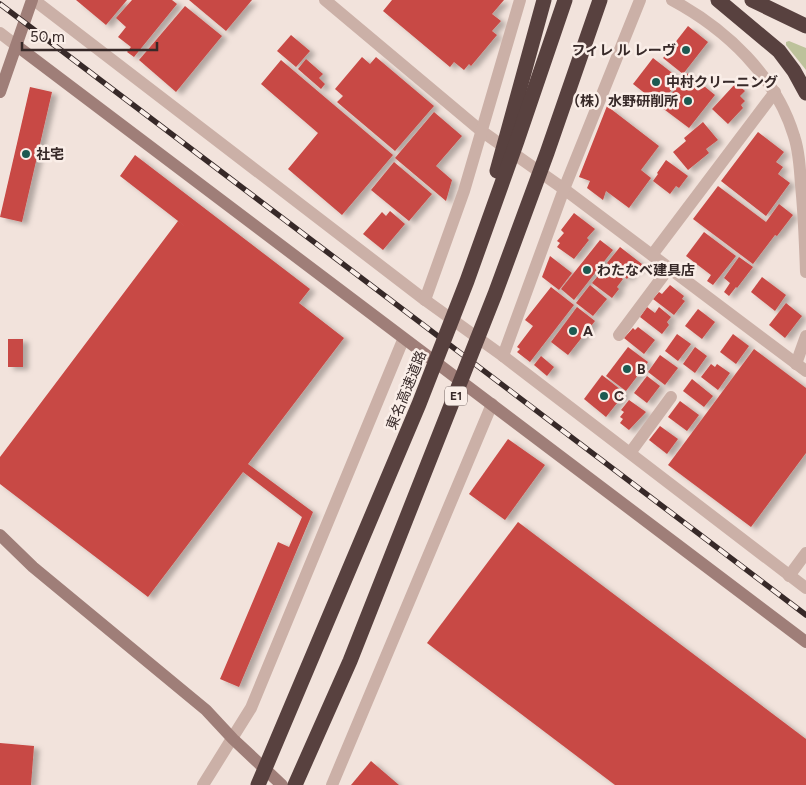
<svg xmlns="http://www.w3.org/2000/svg" width="806" height="785" viewBox="0 0 806 785" font-family="Figtree,'Noto Sans JP',sans-serif">
<style>
.green{fill:#bdc29b}
.building{fill:#c84844;filter:url(#shadow)}
.lines{fill:none;stroke-linecap:round;stroke-linejoin:round}
.street{stroke:#cbb0a7;stroke-width:12}
.secondary{stroke:#9f7e78;stroke-width:12}
.highway{stroke:#58413f;stroke-width:15}
.rail-casing{stroke:#372928;stroke-width:5.5}
.rail{stroke:#faeee8;stroke-width:4;stroke-dasharray:11;stroke-linecap:butt}
.highway-bridge{stroke:#58413f;stroke-width:15}
.poi-dot{fill:#1c5a51;stroke:#faeee8;stroke-width:2}
.labels{text-anchor:middle;stroke-width:5;stroke-linejoin:round;paint-order:stroke}
.shield{fill:#faeee8;stroke:#726462;stroke-width:1}
.shield-label{font-size:12px;font-weight:bold;fill:#372928}
.poi-label{font-size:14px;font-weight:bold;fill:#372928;stroke:#faeee8;text-anchor:start}
.street-label{font-size:14px;fill:#372928;stroke:#faeee8}
</style>
<defs>
<filter id="shadow"><feDropShadow dx="5.5" dy="3" stdDeviation="2.5" flood-color="#0004"/></filter>
</defs>
<rect width="100%" height="100%" fill="#f2e3dc"/>
<polygon class="green" points="789,41 806,48 806,70 786,45 786,42"/>
<g class="building">
<polygon points="76,0 127,0 106,25"/>
<polygon points="132,0 172,0 177,4 134,57 127,52 131,47 118,37 126,27 116,18"/>
<polygon points="189,0 252,0 226,31"/>
<polygon points="392,0 504,0 492,14 501,21 492,31 497,35 471,66 469,64 464,70 454,62 450,67 383,11"/>
<polygon points="185,6 222,36 176,92 139,60"/>
<polygon points="688,26 708,42 683,74 663,58"/>
<polygon points="291,35 310,51 296,67 277,51"/>
<polygon points="362,57 370,64 376,57 434,106 395,151 337,102 343,96 335,89"/>
<polygon points="653,58 680,79 660,105 633,84"/>
<polygon points="306,59 323,74 319,78 325,84 321,89 298,69"/>
<polygon points="281,60 393,155 342,215 288,169 318,133 261,84"/>
<polygon points="688,73 715,95 689,128 661,107"/>
<polygon points="736,83 745,91 740,96 745,101 741,105 743,108 728,124 712,109"/>
<polygon points="30,87 52,92 22,222 0,217"/>
<polygon points="607,106 659,146 641,170 651,178 629,208 606,191 603,200 587,188 590,181 579,177"/>
<polygon points="434,112 462,136 436,166 452,180 446,201 395,158"/>
<polygon points="703,122 718,140 706,149 709,153 688,170 673,152 686,141 684,138"/>
<polygon points="758,132 784,152 776,162 783,167 778,174 790,183 766,216 721,181"/>
<polygon points="135,155 310,289 299,303 344,338 248,464 313,512 239,687 220,679 278,542 289,547 302,517 243,472 148,597 0,484 0,457 178,221 191,231 120,176"/>
<polygon points="666,160 688,176 679,188 676,186 670,194 653,181 658,174 657,173"/>
<polygon points="394,162 432,194 409,221 371,190"/>
<polygon points="718,186 766,222 779,204 793,215 777,236 775,235 753,264 693,219"/>
<polygon points="390,211 405,224 383,250 363,234 382,212 386,216"/>
<polygon points="574,213 595,229 587,238 589,240 574,259 557,247 560,243 557,241 564,233 561,230"/>
<polygon points="704,232 736,256 713,285 707,281 711,275 686,256"/>
<polygon points="600,240 613,250 574,300 561,289"/>
<polygon points="620,247 642,264 637,271 635,269 627,279 607,263"/>
<polygon points="550,256 572,273 559,290 542,277"/>
<polygon points="739,257 753,267 737,288 736,287 729,296 724,292 730,283 724,278"/>
<polygon points="606,266 623,279 617,287 619,289 612,298 592,283"/>
<polygon points="762,277 786,295 775,311 751,292"/>
<polygon points="590,285 607,299 593,316 576,303"/>
<polygon points="670,285 684,296 682,299 685,301 674,315 653,299 659,292 662,294"/>
<polygon points="551,287 574,305 530,362 517,352 520,349 517,347 533,326 525,320"/>
<polygon points="786,303 802,316 785,338 769,325"/>
<polygon points="577,307 595,321 568,355 551,342"/>
<polygon points="647,307 655,313 659,307 671,317 667,322 669,325 662,334 640,317"/>
<polygon points="698,309 715,322 702,339 685,326"/>
<polygon points="638,327 655,340 644,354 624,338 633,328 635,330"/>
<polygon points="677,334 691,344 678,361 665,351"/>
<polygon points="733,334 749,346 736,364 720,352"/>
<rect x="8" y="339" width="15" height="28"/>
<polygon points="628,347 648,362 626,391 606,376"/>
<polygon points="695,347 707,356 695,373 683,364"/>
<polygon points="754,349 806,388 806,453 751,527 668,465"/>
<polygon points="660,355 678,368 665,385 648,372"/>
<polygon points="541,356 554,367 547,376 534,365"/>
<polygon points="711,364 715,367 717,364 730,373 718,390 701,377"/>
<polygon points="602,375 625,393 606,417 584,399"/>
<polygon points="647,376 660,386 647,403 634,393"/>
<polygon points="692,379 713,396 704,407 683,391"/>
<polygon points="629,400 646,412 629,430 620,423 623,419 620,417 624,412 621,410"/>
<polygon points="680,401 699,415 687,431 668,417"/>
<polygon points="660,426 678,439 667,454 649,440"/>
<polygon points="508,439 545,465 505,520 469,494"/>
<polygon points="518,522 806,739 806,785 615,785 427,643"/>
<polygon points="0,743 34,746 31,785 0,785"/>
<polygon points="371,761 399,785 351,785"/>
</g>
<g class="lines">
<g class="street">
<polyline points="34,0 425,300 503,356 806,588"/>
<polyline points="325,0 480,130 564,189 806,371"/>
<path d="M672,0c54,29 104,76 122,136 5,15 6,32 7,49 3,29 4,58 5,87"/>
<polyline points="0,33 17,46"/>
<polyline points="652,255 775,92"/>
<polyline points="425,300 464,191 520,0"/>
<polyline points="619,335 669,268"/>
<polyline points="503,356 564,189 640,0"/>
<polyline points="796,364 806,336"/>
<polyline points="630,453 671,397"/>
<polyline points="789,576 806,553"/>
<polyline points="203,785 251,708 403,340"/>
<polyline points="332,785 492,404"/>
</g>
<g class="secondary">
<path d="M17,46c262,199 526,397 789,596"/>
<polyline points="0,92 32,0"/>
<polyline points="0,535 33,567 206,710 233,739 282,785"/>
</g>
<g class="highway">
<polyline points="718,0 779,51 794,71 806,93"/>
<polyline points="752,0 806,26"/>
</g>
<defs>
<polyline id="rail" points="0,4 806,615"/>
</defs>
<use href="#rail" class="rail-casing"/>
<use href="#rail" class="rail"/>
<g class="highway-bridge">
<polyline points="497,171 544,0"/>
<polyline points="258,785 419,404 467,281 517,141 565,0"/>
<polyline points="295,785 350,661 495,294 547,153 600,0"/>
</g>
</g>
<g class="poi-dot">
<circle cx="686" cy="50" r="5"/>
<circle cx="656" cy="82" r="5"/>
<circle cx="688" cy="101" r="5"/>
<circle cx="26" cy="154" r="5"/>
<circle cx="587" cy="270" r="5"/>
<circle cx="573" cy="331" r="5"/>
<circle cx="627" cy="369" r="5"/>
<circle cx="604" cy="396" r="5"/>
</g>
<g class="labels">
<rect class="shield" x="445" y="386.5" width="22" height="19" rx="4"/>
<g class="shield-label">
<text x="456" y="400">E1</text>
</g>
<g class="poi-label">
<text x="676" y="55" text-anchor="end">フィレ ル レーヴ</text>
<text x="666" y="87">中村クリーニング</text>
<text x="678" y="106" text-anchor="end">（株）水野研削所</text>
<text x="36" y="159">社宅</text>
<text x="597" y="275">わたなべ建具店</text>
<text x="583" y="336">A</text>
<text x="637" y="374">B</text>
<text x="614" y="401">C</text>
</g>
<g class="street-label">
<text transform="translate(406 390) rotate(-68)" y="5">東名高速道路</text>
</g>
</g>
<path d="M22 42v8h135v-8" fill="none" stroke="#372928" stroke-width="2.5"/>
<text x="30" y="42" font-size="15" fill="#372928" stroke="#faeee8" stroke-width="4" paint-order="stroke">50 m</text>
</svg>
